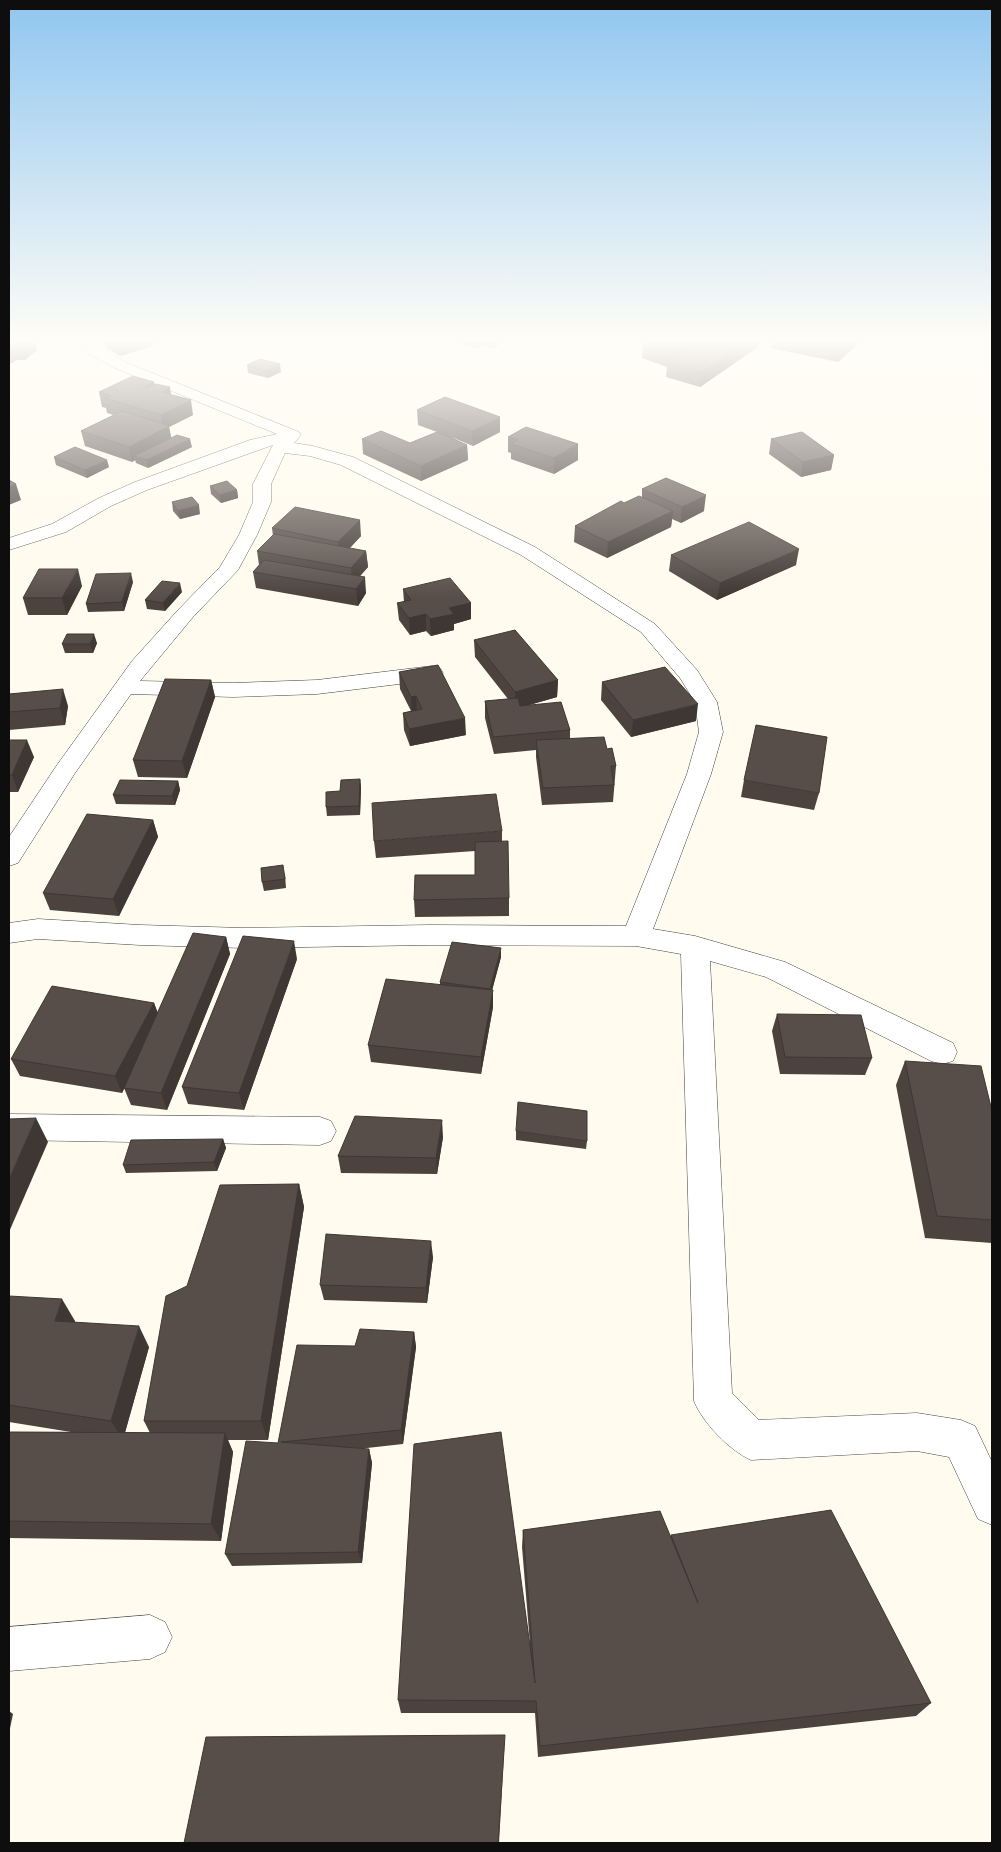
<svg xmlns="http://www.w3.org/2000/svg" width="1001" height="1852" viewBox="0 0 1001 1852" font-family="Georgia,serif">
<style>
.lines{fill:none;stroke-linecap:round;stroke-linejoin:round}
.minor-casing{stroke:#414141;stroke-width:1}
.minor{fill:#fff;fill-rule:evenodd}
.wall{fill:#4c433f}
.shaded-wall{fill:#3e3733}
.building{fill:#584e49;stroke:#3e3733}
</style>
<rect width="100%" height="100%" fill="#fffbee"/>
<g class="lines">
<defs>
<g id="minor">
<path d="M71,339h16l38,23 174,70 2,3 -7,8 19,3 40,11 182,90 120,77 42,46 20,32 6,30 -12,42 -58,155 42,7 90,26 168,81 4,9 -4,9 -11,3 -11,-3 -165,-84 -56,-16 22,432 27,27 158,-7 44,7 14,6 17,36v63l-14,-6 -29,-62 -32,-6 -166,9c-22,-10 -48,-37 -57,-59l-13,-447 -45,-8 -206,-1 -186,3 -104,-3 -102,-6 -29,4v-20l29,-4 102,6 104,3 186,-3 196,1 61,-152 12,-42 -4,-30 -15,-24 -39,-46 -120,-77 -180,-90 -31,-9 -25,-3 -14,31v18l-14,33 -19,35 -45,47 -53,64 93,2 84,-3 115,-14 8,2 3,5 -3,5 -8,2 -115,14 -84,3 -102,-3 -56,79 -57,90 -9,3v-29l48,-72 75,-104 47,-52 41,-42 19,-32 14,-33v-18l20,-39 -126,45 -36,16 -45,26 -57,18v-12l43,-14 47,-26 36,-16 115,-42 27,-6 -162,-66 -29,-16z"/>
<polygon points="9,1114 320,1117 331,1121 336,1131 331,1141 320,1145 9,1140"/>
<polygon points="150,1615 165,1622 172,1637 165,1652 150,1659 9,1671 9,1627"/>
</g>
</defs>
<use href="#minor" class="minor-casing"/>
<use href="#minor" class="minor"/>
</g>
<g class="wall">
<polygon points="9,339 34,339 37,350 25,360 16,360 12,363 9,363"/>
<polygon points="103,339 159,339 160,342 153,344 153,346 120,356 106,348"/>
<polygon points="441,339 508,339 493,348 483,345 478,348"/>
<polygon points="773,339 862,339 861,341 838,362 771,348"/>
<polygon points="643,344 758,345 758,347 700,387 666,377 667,367 642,358"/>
<polygon points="247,365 281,372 268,378 248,373"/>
<polygon points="154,385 171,395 193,415 169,427 171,438 192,447 148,468 136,463 135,460 132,462 85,446 81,431 114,415 107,413 106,408 102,407 99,392"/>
<polygon points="417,410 500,432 473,446 451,437 467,445 468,460 421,481 363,454 362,439 410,443 437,432 418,425"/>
<polygon points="508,437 578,444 578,460 554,474 511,459 511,453 508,452"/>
<polygon points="771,439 834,455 831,470 801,477 769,454"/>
<polygon points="54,457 109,467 87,478 56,465"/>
<polygon points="210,486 237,490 238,498 221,503 211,494"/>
<polygon points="642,489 704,511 681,523 672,519 671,527 607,558 574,542 575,526 624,503 642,497"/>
<polygon points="172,502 200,514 180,519 173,511"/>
<polygon points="272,528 361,536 350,548 366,551 368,567 360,576 366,593 358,606 256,588 253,572 259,565 257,551 273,536"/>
<polygon points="671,555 796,565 717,600 669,571"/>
<polygon points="133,582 124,611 88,612 86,604"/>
<polygon points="82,586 67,615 28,615 23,598"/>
<polygon points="403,589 471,603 471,619 454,624 454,630 431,636 426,631 410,635 399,620 397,603 404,602"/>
<polygon points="182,592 165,611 147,609 145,600"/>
<polygon points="474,640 558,680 557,697 526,706 570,730 570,738 607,749 616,766 613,802 542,805 536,757 536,750 494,754 485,718 485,701 508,699 475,657"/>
<polygon points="97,643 93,653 65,653 62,644"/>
<polygon points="399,672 466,735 410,746 404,730 403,713 411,711 400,689"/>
<polygon points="211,680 215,697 187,778 138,777 133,760"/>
<polygon points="602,682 696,721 631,737 601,700"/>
<polygon points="9,694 68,706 65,725 9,730"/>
<polygon points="9,740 34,757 18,792 9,792"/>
<polygon points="360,779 361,788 360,815 327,816 326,807 340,791"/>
<polygon points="744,780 819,793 814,810 741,797"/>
<polygon points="178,781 180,790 175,805 116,804 113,795"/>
<polygon points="153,820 158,837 119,916 50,910 43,893"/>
<polygon points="502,831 502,841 509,898 509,916 415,917 414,900 475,875 475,851 376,858 374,841"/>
<polygon points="285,874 286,888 264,891 262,882"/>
<polygon points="226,937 230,954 167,1110 131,1105 124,1088 122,1093 20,1076 11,1059 154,1003 158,1013"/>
<polygon points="501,957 492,990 493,1007 481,1074 371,1062 368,1045 440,984 440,982"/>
<polygon points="297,959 244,1110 188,1104 182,1087"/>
<polygon points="777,1014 872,1058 865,1075 780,1074 772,1031"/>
<polygon points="905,1061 992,1111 992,1243 925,1238 896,1085"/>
<polygon points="516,1131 587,1141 586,1149 516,1140"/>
<polygon points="443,1137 437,1174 341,1173 338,1156"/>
<polygon points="223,1139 226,1148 217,1171 126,1173 123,1165"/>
<polygon points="299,1184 304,1207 268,1440 228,1440 233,1452 221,1541 9,1538 9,1432 71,1432 9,1422 9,1296 75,1321 75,1322 149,1347 125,1432 150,1433 144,1421 187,1286"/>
<polygon points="433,1257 427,1303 324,1300 320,1285"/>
<polygon points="414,1332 416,1347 403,1444 358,1449 369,1449 372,1463 362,1563 232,1566 225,1554 278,1443 355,1346"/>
<polygon points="523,1530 671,1537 671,1535 931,1703 916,1716 538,1757 535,1713 401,1713 398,1700 530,1644 522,1547"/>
</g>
<g class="shaded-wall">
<polygon points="26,339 34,339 37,350 25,360 21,346"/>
<polygon points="128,339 159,339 160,342 153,344 153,346 120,356 117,342"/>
<polygon points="478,339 483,339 483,345 478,348"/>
<polygon points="493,339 508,339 493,348"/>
<polygon points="695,339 706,339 669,364 670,353"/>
<polygon points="752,339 766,339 758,345 758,347 700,387 702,372"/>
<polygon points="851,339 862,339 861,341 838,362 840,348"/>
<polygon points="12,346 16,360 12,363 9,353 9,349"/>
<polygon points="280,364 281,372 268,378 267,371"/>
<polygon points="154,382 157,396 143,387"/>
<polygon points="170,387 172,402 161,392"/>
<polygon points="191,400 193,415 169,427 172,441 134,456 135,460 132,462 129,447 163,429 161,415"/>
<polygon points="500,417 500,432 473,446 472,431"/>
<polygon points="190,439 192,447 148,468 147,460"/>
<polygon points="578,444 578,460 554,474 554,458"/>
<polygon points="467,445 468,460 421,481 421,466"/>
<polygon points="834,455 831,470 801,477 803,462"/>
<polygon points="107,460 109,467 87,478 85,470"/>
<polygon points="16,484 21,500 9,505 9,487"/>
<polygon points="237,490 238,498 221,503 220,495"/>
<polygon points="706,495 704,511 681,523 682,507"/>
<polygon points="199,505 200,514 180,519 178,511"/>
<polygon points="673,511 671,527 607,558 608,542"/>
<polygon points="360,520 361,536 340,558 338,542"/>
<polygon points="799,549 796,565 717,600 720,583"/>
<polygon points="366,551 368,567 353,584 351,568"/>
<polygon points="78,569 82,586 67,615 62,598"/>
<polygon points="131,573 133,582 124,611 122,602"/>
<polygon points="365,577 366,593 358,606 356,589"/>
<polygon points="180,583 182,592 165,611 163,603"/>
<polygon points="471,603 471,619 454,624 454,630 431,636 430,619 449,608"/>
<polygon points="426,614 426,631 410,635 409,618"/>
<polygon points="94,634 97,643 93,653 90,644"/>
<polygon points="211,680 215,697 187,778 182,761"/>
<polygon points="558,680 557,697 515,709 515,692"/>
<polygon points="63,689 68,706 65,725 60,708"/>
<polygon points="416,696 417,713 412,714 411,697"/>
<polygon points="698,704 696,721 631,737 633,720"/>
<polygon points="465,718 466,735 410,746 409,729"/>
<polygon points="27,740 34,757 18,792 12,775"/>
<polygon points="360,779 361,788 360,815 359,806"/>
<polygon points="178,781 180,790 175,805 172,796"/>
<polygon points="153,820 158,837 119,916 113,899"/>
<polygon points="226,937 230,954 167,1110 161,1093"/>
<polygon points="294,941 297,959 244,1110 239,1093"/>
<polygon points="501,948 501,957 490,998 490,989"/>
<polygon points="493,990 493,1007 481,1074 481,1057"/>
<polygon points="154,1003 160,1020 122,1093 115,1076"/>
<polygon points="36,1118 48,1142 9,1232 9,1179"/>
<polygon points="442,1120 443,1137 437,1174 436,1158"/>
<polygon points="223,1139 226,1148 217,1171 214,1162"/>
<polygon points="299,1184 304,1207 268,1440 261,1421"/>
<polygon points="431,1241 433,1257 427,1303 426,1288"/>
<polygon points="62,1299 75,1321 68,1342 55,1321"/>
<polygon points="139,1326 149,1347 123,1440 111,1421"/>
<polygon points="414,1332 416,1347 403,1444 401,1430"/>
<polygon points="225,1433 233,1452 221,1541 211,1524"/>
<polygon points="369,1449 372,1463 362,1563 358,1552"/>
<polygon points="9,1711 13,1714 9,1733"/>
<polygon points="505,1735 499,1843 498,1843"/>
</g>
<g class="building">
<polygon points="9,339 30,339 21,346 12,346 9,349"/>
<polygon points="111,339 128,339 117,342"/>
<polygon points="656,339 695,339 693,340 698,342 670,353 643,344"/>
<polygon points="706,339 752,339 702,372 667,363"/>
<polygon points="796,339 851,339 840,348"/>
<polygon points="260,359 280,364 267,371 247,365"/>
<polygon points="133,376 154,382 143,387 147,388 156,384 170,387 161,392 191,400 161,415 104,398 110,396 99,392"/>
<polygon points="445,397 500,417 472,431 417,410"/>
<polygon points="122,411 169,426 129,447 81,431"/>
<polygon points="526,427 578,444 554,458 511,444 518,440 508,437"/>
<polygon points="381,431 410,443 437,432 467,445 421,466 362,439"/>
<polygon points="802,432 834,455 803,462 771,439"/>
<polygon points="177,435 190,439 147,460 134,456"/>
<polygon points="75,447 107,460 85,470 54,457"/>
<polygon points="666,478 706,495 682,507 642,489"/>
<polygon points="9,480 16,484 9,487"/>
<polygon points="227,481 237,490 220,495 210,486"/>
<polygon points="639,496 673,511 608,542 575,526 621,501 624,503"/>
<polygon points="192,497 199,505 178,511 172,502"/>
<polygon points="295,507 360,520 338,542 272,528"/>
<polygon points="749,522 799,549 720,583 671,555"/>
<polygon points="274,534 366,551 351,568 257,551"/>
<polygon points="264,560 365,577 356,589 253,572"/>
<polygon points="39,569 78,569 62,598 23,598"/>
<polygon points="131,573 122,602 86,604 96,574"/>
<polygon points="450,578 471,603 449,608 454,614 430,619 426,614 409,618 397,603 411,600 403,589"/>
<polygon points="162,581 180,583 163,603 145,600"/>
<polygon points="515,630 558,680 515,692 474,640"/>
<polygon points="67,634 94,634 90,644 62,644"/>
<polygon points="438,665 465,718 409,729 403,713 422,709 416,696 411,697 399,672"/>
<polygon points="665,667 698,704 633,720 602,682"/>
<polygon points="165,679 211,680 182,761 133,760"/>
<polygon points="63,689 60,708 9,712 9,694"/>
<polygon points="518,698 520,706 561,702 570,730 493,737 485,701"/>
<polygon points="756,725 827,737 819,793 744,780"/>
<polygon points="604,737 607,749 612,748 616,766 611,766 614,785 543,788 536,740"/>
<polygon points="9,740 27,740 12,775 9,775"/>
<polygon points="360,779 359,806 326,807 326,792 340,791 341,780"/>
<polygon points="120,780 178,781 172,796 113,795"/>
<polygon points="496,794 502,831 374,841 372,803"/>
<polygon points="87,814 153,820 113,899 43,893"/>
<polygon points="508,841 509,898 414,900 415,875 475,875 475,842"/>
<polygon points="283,865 285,879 262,882 261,868"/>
<polygon points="193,933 226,937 161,1093 124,1088"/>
<polygon points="243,936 294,941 239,1093 182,1087"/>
<polygon points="452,942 501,948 490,989 440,982"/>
<polygon points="386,979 493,990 481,1057 368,1045"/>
<polygon points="52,986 154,1003 115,1076 11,1059"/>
<polygon points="777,1014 861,1015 872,1058 785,1057"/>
<polygon points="905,1061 981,1066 992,1111 992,1220 937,1216"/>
<polygon points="518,1102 587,1111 587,1141 516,1131"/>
<polygon points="355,1116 442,1120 436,1158 338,1156"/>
<polygon points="36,1118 9,1179 9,1119"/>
<polygon points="223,1139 214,1162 123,1165 131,1140"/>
<polygon points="299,1184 261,1421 144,1421 166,1296 187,1286 220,1185"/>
<polygon points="326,1234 431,1241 426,1288 320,1285"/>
<polygon points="9,1296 62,1299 55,1321 139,1326 111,1421 9,1405"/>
<polygon points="360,1329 414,1332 401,1430 281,1442 369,1449 358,1552 225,1554 246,1441 278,1443 297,1345 355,1346"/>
<polygon points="9,1432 225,1433 211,1524 9,1521"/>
<polygon points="501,1432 535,1683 523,1530 660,1511 698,1603 671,1535 831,1510 931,1703 540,1746 536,1701 398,1700 414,1444"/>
<polygon points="505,1735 498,1843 184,1843 206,1737"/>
</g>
<linearGradient id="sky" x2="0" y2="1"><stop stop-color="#90c6f0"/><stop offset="0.57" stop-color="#fffdf7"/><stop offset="1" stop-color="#fffdf7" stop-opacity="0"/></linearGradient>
<rect width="1001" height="598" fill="url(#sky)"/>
<rect width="1001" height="1852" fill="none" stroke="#0e0e0e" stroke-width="20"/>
</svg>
